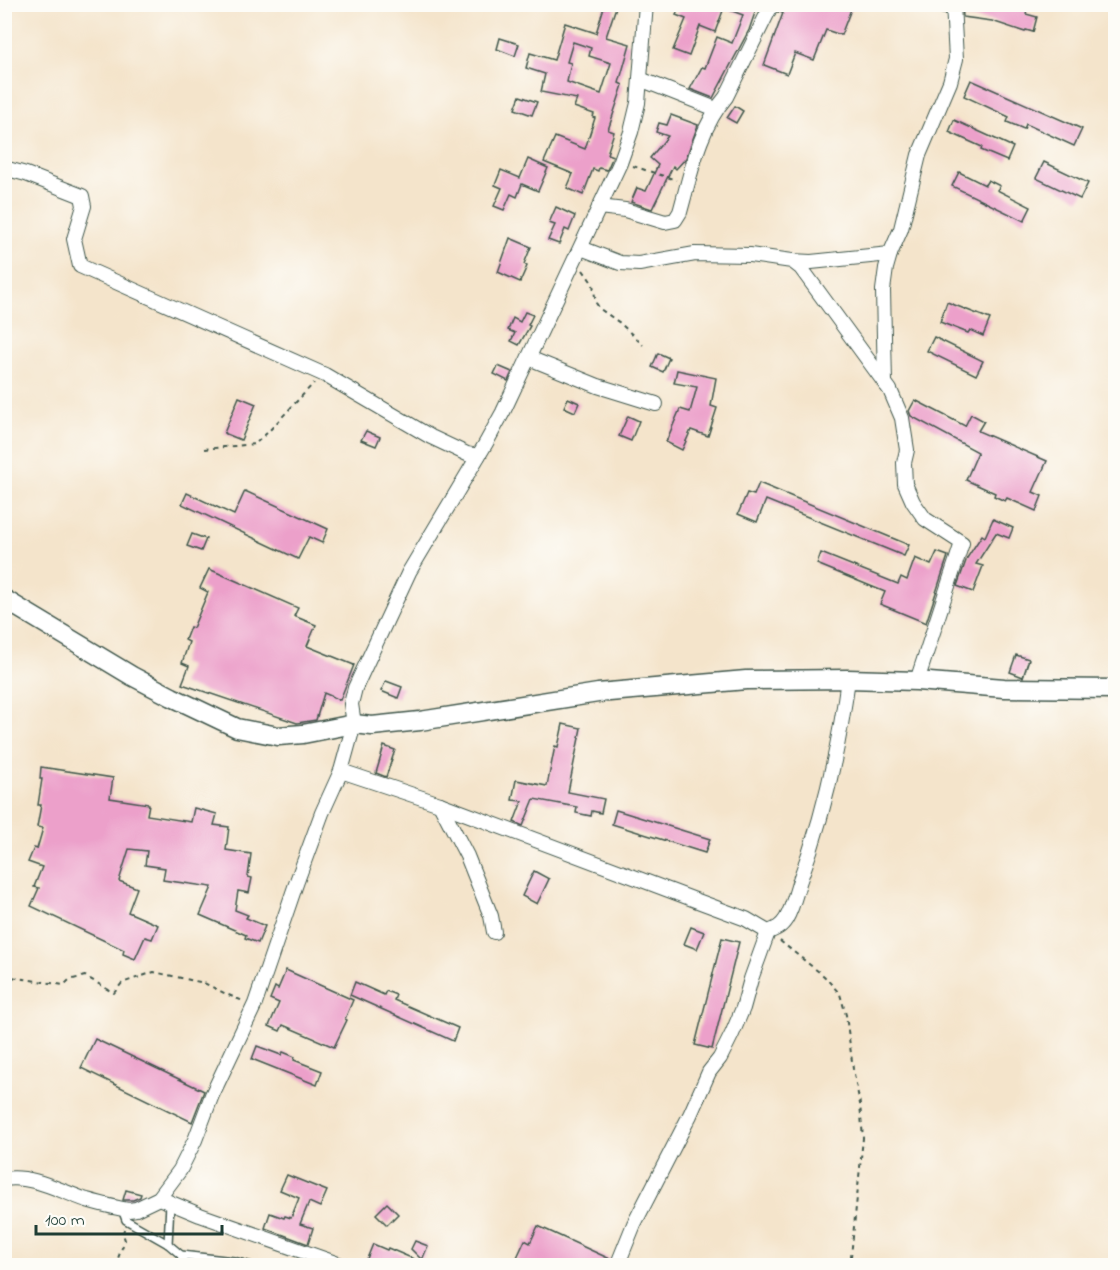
<svg xmlns="http://www.w3.org/2000/svg" width="1120" height="1270" viewBox="0 0 1120 1270" font-family="'Indie Flower',sans-serif">
<style>
.building{fill:#eca0ca;fill-rule:evenodd}
.lines{fill:none;stroke-linecap:round;stroke-linejoin:round}
.service-casing{stroke:#3f564b;stroke-width:10}
.minor-casing{stroke:#3f564b;stroke-width:16}
.tertiary-casing{stroke:#3f564b;stroke-width:21}
.path{stroke:#3f564b;stroke-width:2;stroke-dasharray:4.5 4.5;stroke-linecap:butt}
.service{stroke:#fff;stroke-width:7}
.minor{stroke:#fff;stroke-width:14}
.tertiary{stroke:#fff;stroke-width:18}
</style>
<rect width="100%" height="100%" fill="#fdfcf7"/>
<filter id="ink" filterUnits="userSpaceOnUse"><feTurbulence type="fractalNoise" baseFrequency=".0167" numOctaves="2"/><feDisplacementMap in="SourceGraphic" scale="12" xChannelSelector="R" yChannelSelector="G"/><feConvolveMatrix kernelMatrix="1 2 1 2 8 2 1 2 1" color-interpolation-filters="sRGB"/></filter>
<filter id="wash" filterUnits="userSpaceOnUse"><feTurbulence type="fractalNoise" baseFrequency=".008" numOctaves="4" result="noise"/><feDisplacementMap in="SourceGraphic" scale="24" xChannelSelector="R" yChannelSelector="G"/><feGaussianBlur stdDeviation="1.35" result="paint"/><feColorMatrix in="noise" values="0 0 0 0 0 0 0 0 0 0 0 0 0 0 0 0 0 1.4 0 .05"/><feComposite in="paint" operator="in"/></filter>
<g filter="url(#wash)">
<rect width="100%" height="100%" fill="#f4e4cb"/>
<g id="blocks">
<g class="building">
<path d="M605,4l11,3 -10,30 24,7 -11,39 4,2 -15,45 6,2 -7,22 6,2 -6,14 -8,-2 -1,3 -5,-2 -10,26 -16,-7 6,-14 -29,-12 11,-25 30,12 10,-31 -2,-1 1,-3 -20,-7 3,-8 -36,-7 4,-18 -19,-6 4,-15 24,7 11,-37 31,10zM573,42l18,6 -2,8 22,7 -10,31 -34,-12 4,-19 -4,-1z"/>
<polygon points="681,4 758,4 749,30 713,98 690,89 702,67 705,68 717,37 732,43 743,15 724,8 715,32 700,26 689,56 673,50 686,19 676,15"/>
<polygon points="781,4 853,4 841,35 826,30 814,60 795,53 787,74 764,65 783,13 778,12"/>
<polygon points="922,4 944,4 945,14 922,10"/>
<polygon points="962,4 1028,4 1026,14 1037,17 1033,32 1026,30 1025,32 992,21 963,17"/>
<polygon points="500,38 519,44 515,56 497,49"/>
<polygon points="971,80 1082,129 1074,146 1026,124 1024,129 1007,122 1009,117 964,96"/>
<polygon points="520,96 537,102 532,115 515,109"/>
<polygon points="735,106 743,111 736,123 727,118"/>
<polygon points="671,115 698,125 686,158 676,169 673,166 652,209 631,202 637,188 646,191 658,165 650,158 668,136 656,132 659,123 667,125"/>
<polygon points="954,120 1013,147 1007,161 981,150 982,147 949,132"/>
<polygon points="528,159 548,168 538,191 522,184 517,197 511,194 504,210 494,206 502,188 495,185 501,170 520,178"/>
<polygon points="1044,162 1088,183 1080,199 1036,178"/>
<polygon points="959,172 985,185 988,180 1000,186 997,190 1031,207 1024,221 952,186"/>
<polygon points="556,207 575,216 569,231 565,229 559,244 548,240 555,225 549,223"/>
<polygon points="510,238 531,247 524,264 527,266 520,282 498,272"/>
<polygon points="947,302 990,319 983,336 970,330 968,333 940,322"/>
<polygon points="525,312 533,315 528,325 530,326 519,345 511,341 515,333 508,330 513,318 520,322"/>
<polygon points="934,337 983,361 976,375 927,351"/>
<polygon points="658,353 669,358 663,372 652,367"/>
<polygon points="498,366 512,372 508,381 494,374"/>
<polygon points="677,370 716,378 711,406 717,408 708,436 691,430 682,450 666,442 680,409 690,412 697,387 674,383"/>
<polygon points="239,397 256,404 241,440 224,433"/>
<polygon points="568,398 579,403 575,412 564,407"/>
<polygon points="915,400 965,426 971,414 984,421 978,431 1047,461 1033,492 1042,496 1036,511 1007,498 1005,501 994,496 995,493 966,480 978,452 911,416 909,411"/>
<polygon points="628,416 639,421 631,441 619,436"/>
<polygon points="366,431 380,437 376,446 361,440"/>
<polygon points="759,483 909,545 904,556 766,500 757,522 738,514 747,493 754,495"/>
<polygon points="245,491 328,529 322,543 309,537 298,559 182,504 187,493 234,515"/>
<polygon points="993,519 1013,528 1009,538 996,533 976,564 983,566 973,592 957,586 967,558 982,535 985,537"/>
<polygon points="192,534 206,539 201,551 187,546"/>
<polygon points="937,552 948,556 926,623 880,604 885,592 817,564 821,553 898,584 901,577 907,580 915,558 931,565"/>
<polygon points="209,569 298,608 294,616 316,625 307,646 354,665 340,700 324,693 316,720 297,723 182,684 189,666 182,663 189,642 185,640 190,627 193,628 208,592 200,588"/>
<polygon points="1016,655 1029,659 1023,677 1010,672"/>
<polygon points="386,681 402,687 398,698 381,691"/>
<polygon points="563,724 581,728 568,792 604,799 601,813 592,811 591,816 576,813 577,807 534,799 523,826 514,822 522,801 512,800 516,780 547,786 555,746 558,747"/>
<polygon points="384,746 395,750 386,777 376,773"/>
<polygon points="41,767 113,778 110,798 149,804 147,815 191,822 194,808 217,814 214,825 229,827 226,850 251,854 248,877 252,878 249,893 238,891 235,910 248,915 246,918 265,926 258,943 245,938 246,935 200,915 212,887 163,880 165,868 145,865 147,851 129,849 119,881 137,888 128,912 158,925 152,939 145,937 135,959 123,954 124,950 31,906 39,888 34,887 42,867 28,862 34,848 37,849 43,828 37,827 41,805 38,805 42,779 40,779"/>
<polygon points="616,810 710,839 705,853 612,824"/>
<polygon points="534,871 549,879 537,904 522,896"/>
<polygon points="691,927 704,932 697,949 684,944"/>
<polygon points="722,938 739,942 712,1049 695,1045"/>
<polygon points="286,970 353,1000 345,1019 347,1020 334,1047 283,1025 280,1031 269,1026 279,1003 270,999 275,987 278,989"/>
<polygon points="355,982 384,995 386,991 396,995 394,1000 458,1028 453,1041 350,995"/>
<polygon points="95,1039 204,1091 192,1122 81,1068"/>
<polygon points="257,1046 281,1055 283,1052 295,1057 294,1060 322,1071 317,1085 252,1059"/>
<polygon points="287,1175 327,1191 320,1207 309,1202 300,1224 313,1228 308,1244 265,1228 270,1213 284,1218 285,1216 291,1218 299,1198 280,1190"/>
<polygon points="126,1190 141,1194 140,1197 133,1200 123,1200"/>
<polygon points="387,1203 398,1214 387,1225 376,1214"/>
<polygon points="538,1226 610,1259 608,1266 513,1266 525,1240 530,1243"/>
<polygon points="415,1241 428,1246 422,1260 411,1249"/>
<polygon points="373,1244 387,1250 388,1248 430,1266 364,1266"/>
</g>
</g>
</g>
<g filter="url(#ink)">
<use href="#blocks" fill-opacity="0" stroke="#3f564b" stroke-width="1.5"/>
<g class="lines">
<defs>
<g id="service">
<polyline points="122,1209 126,1220 168,1244 181,1255 234,1261 252,1266"/>
<polyline points="168,1244 170,1203"/>
<polyline points="181,1255 185,1266"/>
</g>
<g id="minor">
<polyline points="640,79 716,109"/>
<polyline points="4,168 26,174 82,196 84,206 74,239 80,266 325,375 431,437 467,454 478,456"/>
<path d="M599,207l26,3 40,12 10,-2 5,-8c11,-39 19,-84 46,-115l46,-93"/>
<polyline points="581,248 620,263 639,264 695,254 750,255 792,261 801,268 890,390 902,418 907,450 904,463 905,484 913,502 925,519 962,543 917,681"/>
<polyline points="792,261 811,262 890,254 901,229 919,155 950,82 956,59 953,4"/>
<polyline points="529,358 598,386 656,404"/>
<polyline points="885,384 883,290 886,268 890,254"/>
<path d="M341,771l99,33 263,99 43,16 22,13c8,-3 13,-5 18,-13 7,-12 10,-27 14,-39 24,-65 39,-133 48,-201"/>
<polyline points="440,804 467,856 491,916 494,932"/>
<path d="M4,1179c28,-5 58,13 83,21 14,4 28,8 42,10l7,-1 23,-11 21,-28 15,-30 17,-45 43,-91 42,-123 25,-68 19,-42 13,-47 -3,-20 4,-16 54,-116 77,-129 17,-31 117,-249 11,-31 7,-29 8,-99"/>
<polyline points="159,1198 200,1215 344,1266"/>
<polyline points="617,1266 634,1224 690,1115 709,1072 720,1058 732,1034 743,1008 751,979 768,932"/>
</g>
<polyline id="tertiary" points="4,599 132,676 172,697 237,728 278,736 303,734 354,724 372,726 420,721 598,693 746,680 848,679 917,681 1004,688 1116,689"/>
</defs>
<use href="#service" class="service-casing"/>
<use href="#minor" class="minor-casing"/>
<use href="#tertiary" class="tertiary-casing"/>
<g class="path">
<polyline points="633,166 676,180"/>
<polyline points="583,270 593,284 596,303 600,309 620,323 643,345"/>
<polyline points="204,449 255,444 268,432 314,383"/>
<polyline points="780,941 824,976 840,994 846,1015 853,1069 860,1104 863,1138 850,1266"/>
<polyline points="4,976 64,985 69,980 85,976 114,993 122,983 154,972 204,983 226,994 243,1001"/>
<polyline points="115,1266 125,1240 123,1234 124,1229"/>
</g>
<use href="#service" class="service"/>
<use href="#minor" class="minor"/>
<use href="#tertiary" class="tertiary"/>
</g>
</g>
<rect width="1120" height="1270" fill="none" stroke="#fdfcf7" stroke-width="24"/>
<path d="M36 1225v9h186v-9" fill="none" stroke="#1f3d34" stroke-width="3"/>
<text x="45" y="1225" font-size="18" fill="#1f3d34" stroke="#fdfcf7" stroke-width="4.5" paint-order="stroke">100 m</text>
</svg>
